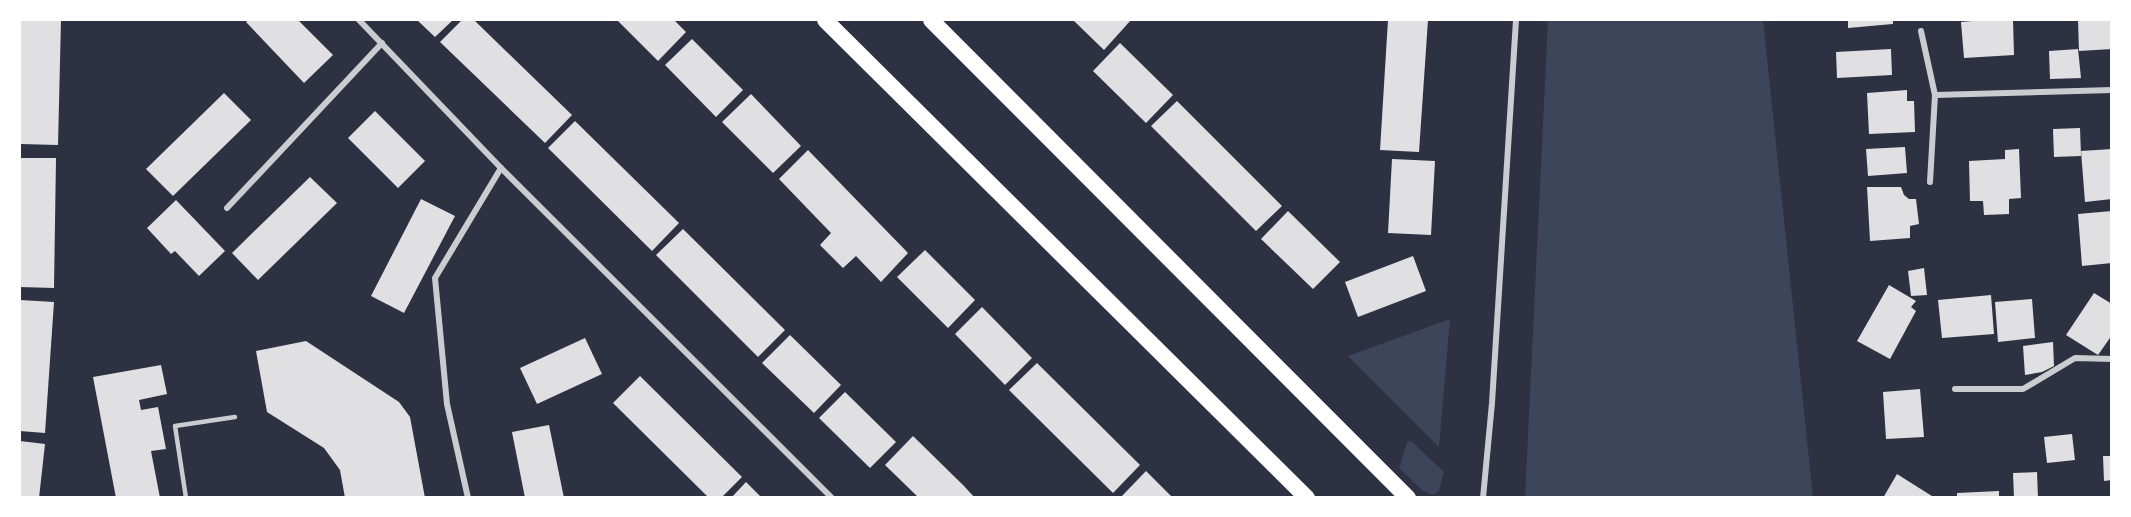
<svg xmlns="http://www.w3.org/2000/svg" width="2131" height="517" viewBox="0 0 2131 517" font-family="Helvetica,sans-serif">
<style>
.green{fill:#3c4559}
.building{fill:#e0e0e3}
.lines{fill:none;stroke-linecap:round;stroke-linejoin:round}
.service{stroke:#caccd0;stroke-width:4.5}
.minor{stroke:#caccd0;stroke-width:6}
.trunk{stroke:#fff;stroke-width:16}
</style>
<rect width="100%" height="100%" fill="#2d3142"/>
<g class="green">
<polygon points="1548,20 1763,20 1813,497 1525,497"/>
<polygon points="1450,319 1439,447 1348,356"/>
<polygon points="1411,441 1444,472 1439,491 1433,495 1422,490 1399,468 1407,442"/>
</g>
<g class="building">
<polygon points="21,20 61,20 58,145 20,144"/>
<polygon points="249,20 298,20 333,55 304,83 246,22"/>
<polygon points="417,20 453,20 435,37"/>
<polygon points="462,20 474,20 572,115 545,143 440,42"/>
<polygon points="617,20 674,20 686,32 658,61"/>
<polygon points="1073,20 1131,20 1104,50"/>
<polygon points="1388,20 1428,20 1419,152 1380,150"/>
<polygon points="1848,20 1893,20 1893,24 1848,28"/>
<polygon points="1983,20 2013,20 2014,55 1964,58 1961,22"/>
<polygon points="2078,20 2112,20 2112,49 2079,51"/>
<polygon points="692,39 743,90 716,117 665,65"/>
<polygon points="1120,43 1173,95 1146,123 1093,71"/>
<polygon points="1891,49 1892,75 1837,78 1836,52"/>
<polygon points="2078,49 2081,78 2050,79 2049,51"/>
<polygon points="1907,90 1907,101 1914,101 1915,132 1869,134 1867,93"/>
<polygon points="224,93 251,120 173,196 146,169"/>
<polygon points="751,94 801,146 773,173 722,122"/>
<polygon points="1177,101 1282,206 1256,231 1151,126"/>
<polygon points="375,111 425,161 398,188 348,138"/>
<polygon points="575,121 679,223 652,251 548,148"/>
<polygon points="2080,128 2081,156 2054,157 2053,129"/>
<polygon points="1905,147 1907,173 1868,176 1866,149"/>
<polygon points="2019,149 2021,198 2009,199 2009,214 1984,215 1983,201 1970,201 1969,161 2005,159 2005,150"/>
<polygon points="2112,149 2112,199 2085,202 2081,151"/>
<polygon points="808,150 908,253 881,282 856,256 843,268 820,245 831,233 779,179"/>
<polygon points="20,158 56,158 54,288 20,287"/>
<polygon points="1392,159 1435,161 1431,235 1388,233"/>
<polygon points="310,177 337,203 258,280 232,253"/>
<polygon points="1867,187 1901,187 1904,195 1909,199 1916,199 1919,224 1910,226 1910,238 1870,241"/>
<polygon points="421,199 455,216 404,313 371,296"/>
<polygon points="176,200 225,251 199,276 175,251 171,254 147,228"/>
<polygon points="1288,211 1340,262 1313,289 1261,239"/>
<polygon points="2112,211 2112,263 2082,266 2078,214"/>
<polygon points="683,229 785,330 758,357 656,255"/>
<polygon points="925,250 975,300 948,328 897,277"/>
<polygon points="1413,256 1426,291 1358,317 1345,282"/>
<polygon points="1924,268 1927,295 1911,296 1908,271"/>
<polygon points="1889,285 1916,301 1911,307 1916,311 1890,359 1857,341"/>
<polygon points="2094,293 2112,304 2112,335 2098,355 2066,335"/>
<polygon points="1991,295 1994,334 1942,338 1938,300"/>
<polygon points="2032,299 2035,338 1998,342 1995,302"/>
<polygon points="20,300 54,302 45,433 20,431"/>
<polygon points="982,307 1032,358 1005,385 955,334"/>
<polygon points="790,335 841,385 814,413 762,363"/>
<polygon points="585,338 602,374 537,404 520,368"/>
<polygon points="306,341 399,402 410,417 425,498 345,498 340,470 324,448 267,412 256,351"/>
<polygon points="2053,342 2054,366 2042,372 2025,375 2023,346"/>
<polygon points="1037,363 1140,465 1113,493 1009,390"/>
<polygon points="161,365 167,394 139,400 141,410 158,407 166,449 151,451 160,498 116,498 93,377"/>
<polygon points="640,376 742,477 721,498 709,498 613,403"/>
<polygon points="1920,389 1924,437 1886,439 1883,392"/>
<polygon points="845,392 896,442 870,468 819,418"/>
<polygon points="549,425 564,498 525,498 512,432"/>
<polygon points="2072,434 2075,460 2047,463 2044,437"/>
<polygon points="913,436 964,486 975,498 919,498 885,465"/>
<polygon points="20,441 45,444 39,498 20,498"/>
<polygon points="2103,456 2112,456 2112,480 2104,481"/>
<polygon points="1146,471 1173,498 1120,498"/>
<polygon points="2037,472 2038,498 2014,498 2013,473"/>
<polygon points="1897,474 1935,498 1883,498"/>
<polygon points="746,482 762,498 731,498"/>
<polygon points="1999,491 1999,498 1957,498 1957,493"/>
</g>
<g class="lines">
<polyline class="service" points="186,498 175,426 235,417"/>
<g class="minor">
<polyline points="359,20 501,168 832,498"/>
<polyline points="1921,31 1935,95"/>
<polyline points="1930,182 1935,95 2112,90"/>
<polyline points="227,208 382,43"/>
<polyline points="1955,389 2023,389 2075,358 2112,359"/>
<polyline points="468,498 447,404 435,278 501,168"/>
<polyline points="1483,498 1492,403 1516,20"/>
</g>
<g class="trunk">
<polyline points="825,20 1307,498"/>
<polyline points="931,20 1408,498"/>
</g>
</g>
<rect width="2131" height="517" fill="none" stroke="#ffffff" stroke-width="42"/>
</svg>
